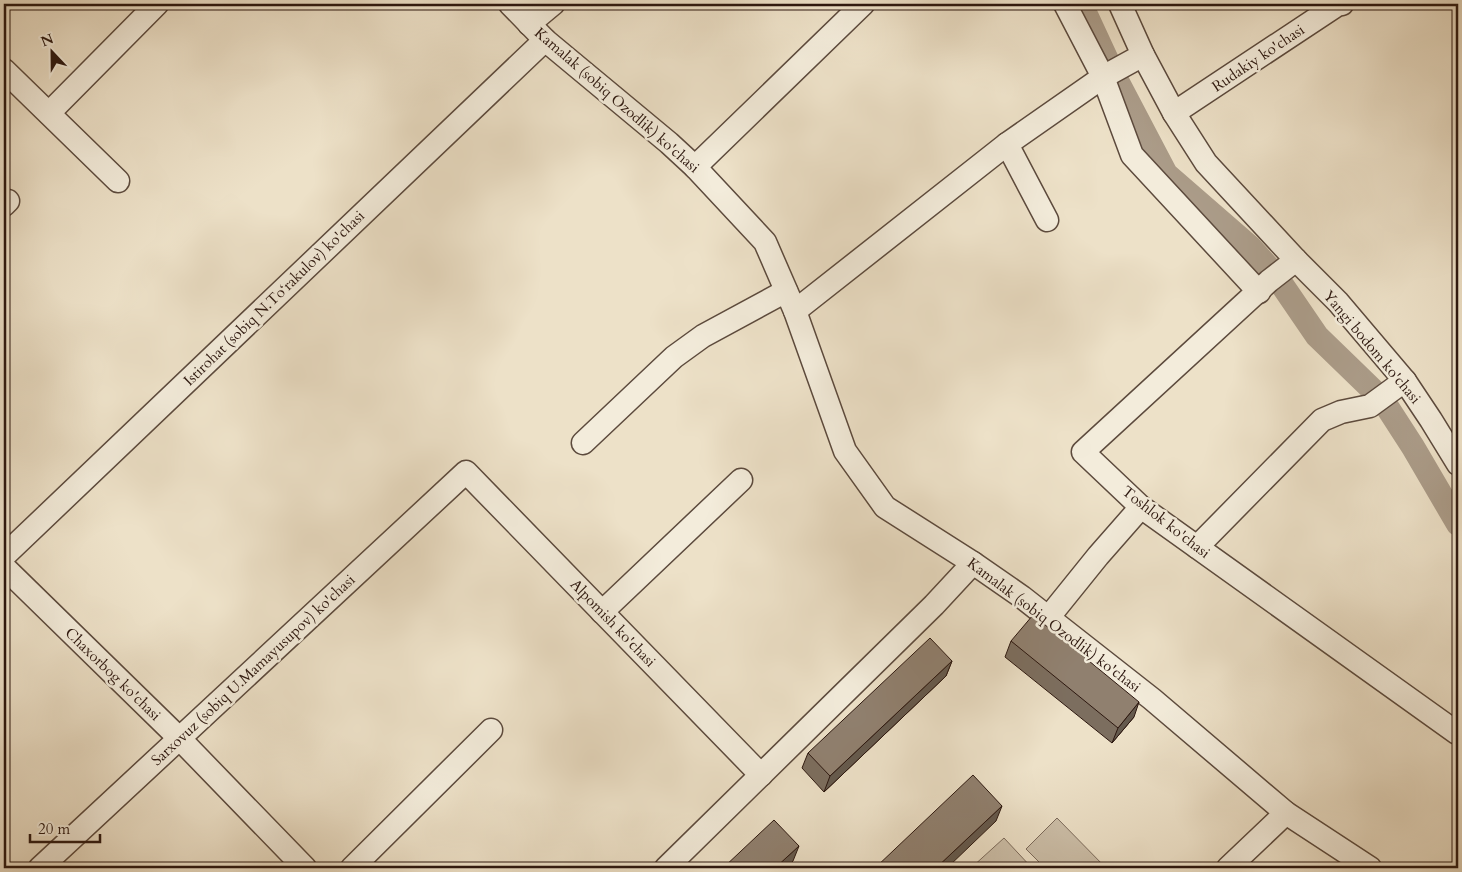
<svg xmlns="http://www.w3.org/2000/svg" width="1462" height="872" viewBox="0 0 1462 872" font-family="Cardo,serif">
<style>
.garden{fill:#ccbfa9;stroke:#7c6b5c}
.lines{fill:none;stroke-linecap:round;stroke-linejoin:round}
.canal{stroke:#ab9c89;stroke-width:24}
.street-casing{stroke:#5c4a3d;stroke-width:25}
.street{stroke:#f3ecdb;stroke-width:22}
.wall{fill:#7c6e5f;stroke:#2c170f}
.shaded-wall{fill:#655a4e;stroke:#2c170f}
.building{fill:#90806f;stroke:#2c170f}
.labels{text-anchor:middle;stroke-width:5;stroke-linejoin:round;paint-order:stroke}
.street-label{font-size:15px;fill:#2c170f;stroke:#f3ecdb}
</style>
<rect width="100%" height="100%" fill="#ede1c8"/>
<filter id="stains"><feTurbulence type="fractalNoise" baseFrequency=".004" numOctaves="4"/><feColorMatrix values="0 0 0 0 .2 0 0 0 0 .09 0 0 0 0 .02 0 0 0 .5 -.17"/></filter>
<radialGradient id="worn" r=".72"><stop offset=".6" stop-color="#630" stop-opacity="0"/><stop offset="1" stop-color="#630" stop-opacity=".3"/></radialGradient>
<g class="garden">
<polygon points="1057,818 1106,868 1045,868 1026,849"/>
<polygon points="1004,838 1032,868 971,868"/>
</g>
<g class="lines">
<polyline class="canal" points="1081,4 1113,73 1166,174 1250,247 1276,276 1317,336 1382,399 1413,447 1458,524"/>
<defs>
<g id="street">
<polyline points="510,4 545,40 669,143 695,167 765,242 795,311 845,451 885,507 973,563 1022,597 1152,699 1286,813 1370,868"/>
<polyline points="1065,4 1103,77 1132,155 1259,292"/>
<polyline points="1120,4 1143,55 1174,113 1206,163 1296,260 1338,302 1405,381 1431,420 1458,464"/>
<polyline points="529,24 553,4"/>
<polyline points="4,70 118,181"/>
<polyline points="49,113 157,4"/>
<polyline points="1174,113 1337,5 1342,4"/>
<polyline points="1007,144 1047,220"/>
<polyline points="695,167 863,4"/>
<polyline points="4,205 8,201"/>
<polyline points="1296,260 1269,281 1083,452 1141,507 1457,733 1458,732"/>
<polyline points="795,311 1007,144 1103,77 1143,55"/>
<polyline points="583,443 674,357 703,336 786,291"/>
<polyline points="1197,547 1322,420 1341,412 1370,406 1396,387 1405,381"/>
<polyline points="4,556 545,40"/>
<polyline points="4,567 179,738 305,868"/>
<polyline points="602,612 741,480"/>
<polyline points="1048,618 1098,556 1141,507"/>
<polyline points="40,868 466,472 761,775"/>
<polyline points="352,868 491,730"/>
<polyline points="666,868 934,605 973,563"/>
<polyline points="1228,868 1286,813"/>
</g>
</defs>
<use href="#street" class="street-casing"/>
<use href="#street" class="street"/>
</g>
<g class="wall">
<polygon points="1011,641 1134,717 1112,743 1005,657"/>
<polygon points="952,661 946,676 824,792 802,768 808,753"/>
</g>
<g class="shaded-wall">
<polygon points="952,661 946,676 824,792 830,776"/>
<polygon points="1139,702 1134,717 1112,743 1118,728"/>
<polygon points="1002,806 996,821 947,868 936,868"/>
<polygon points="799,846 793,861 786,868 775,868"/>
</g>
<g class="building">
<polygon points="1033,615 1139,702 1118,728 1011,641"/>
<polygon points="930,638 952,661 830,776 808,753"/>
<polygon points="973,775 1002,806 936,868 875,868"/>
<polygon points="774,820 799,846 775,868 723,868"/>
</g>
<g class="labels">
<g class="street-label">
<text transform="translate(1258 58) rotate(-34)" y="5">Rudakiy ko'chasi</text>
<text transform="translate(617 100) rotate(41)" y="5">Kamalak (sobiq Ozodlik) ko'chasi</text>
<text transform="translate(274 298) rotate(-44)" y="5">Istirohat (sobiq N.To‘rakulov) ko'chasi</text>
<text transform="translate(1372 347) rotate(50)" y="5">Yangi bodom ko'chasi</text>
<text transform="translate(1166 522) rotate(38)" y="5">Toshlok ko'chasi</text>
<text transform="translate(613 623) rotate(46)" y="5">Alpomish ko'chasi</text>
<text transform="translate(1054 625) rotate(37)" y="5">Kamalak (sobiq Ozodlik) ko'chasi</text>
<text transform="translate(253 670) rotate(-43)" y="5">Sarxovuz (sobiq U.Mamayusupov) ko'chasi</text>
<text transform="translate(113 674) rotate(44)" y="5">Chaxorbog ko'chasi</text>
</g>
</g>
<rect width="1462" height="872" fill="none" stroke="#ede1c8" stroke-width="20"/>
<rect x="5" y="5" width="1452" height="862" fill="none" stroke="#2c170f" stroke-width="2.5"/>
<rect x="10" y="10" width="1442" height="852" fill="none" stroke="#2c170f"/>
<g transform="translate(52 52) rotate(338)" stroke="#f3ecdb" stroke-width="4" paint-order="stroke">
<path d="M0-4L9 19L0 12L-9 19Z" fill="#2c170f"/>
<text y="-8" font-size="14" font-weight="bold" text-anchor="middle" fill="#2c170f">N</text>
</g>
<path d="M30 834v8h70v-8" fill="none" stroke="#2c170f" stroke-width="2.5"/>
<text x="38" y="834" font-size="15" fill="#2c170f" stroke="#f3ecdb" stroke-width="4" paint-order="stroke">20 m</text>
<rect width="100%" height="100%" filter="url(#stains)"/>
<rect width="100%" height="100%" fill="url(#worn)"/>
</svg>
